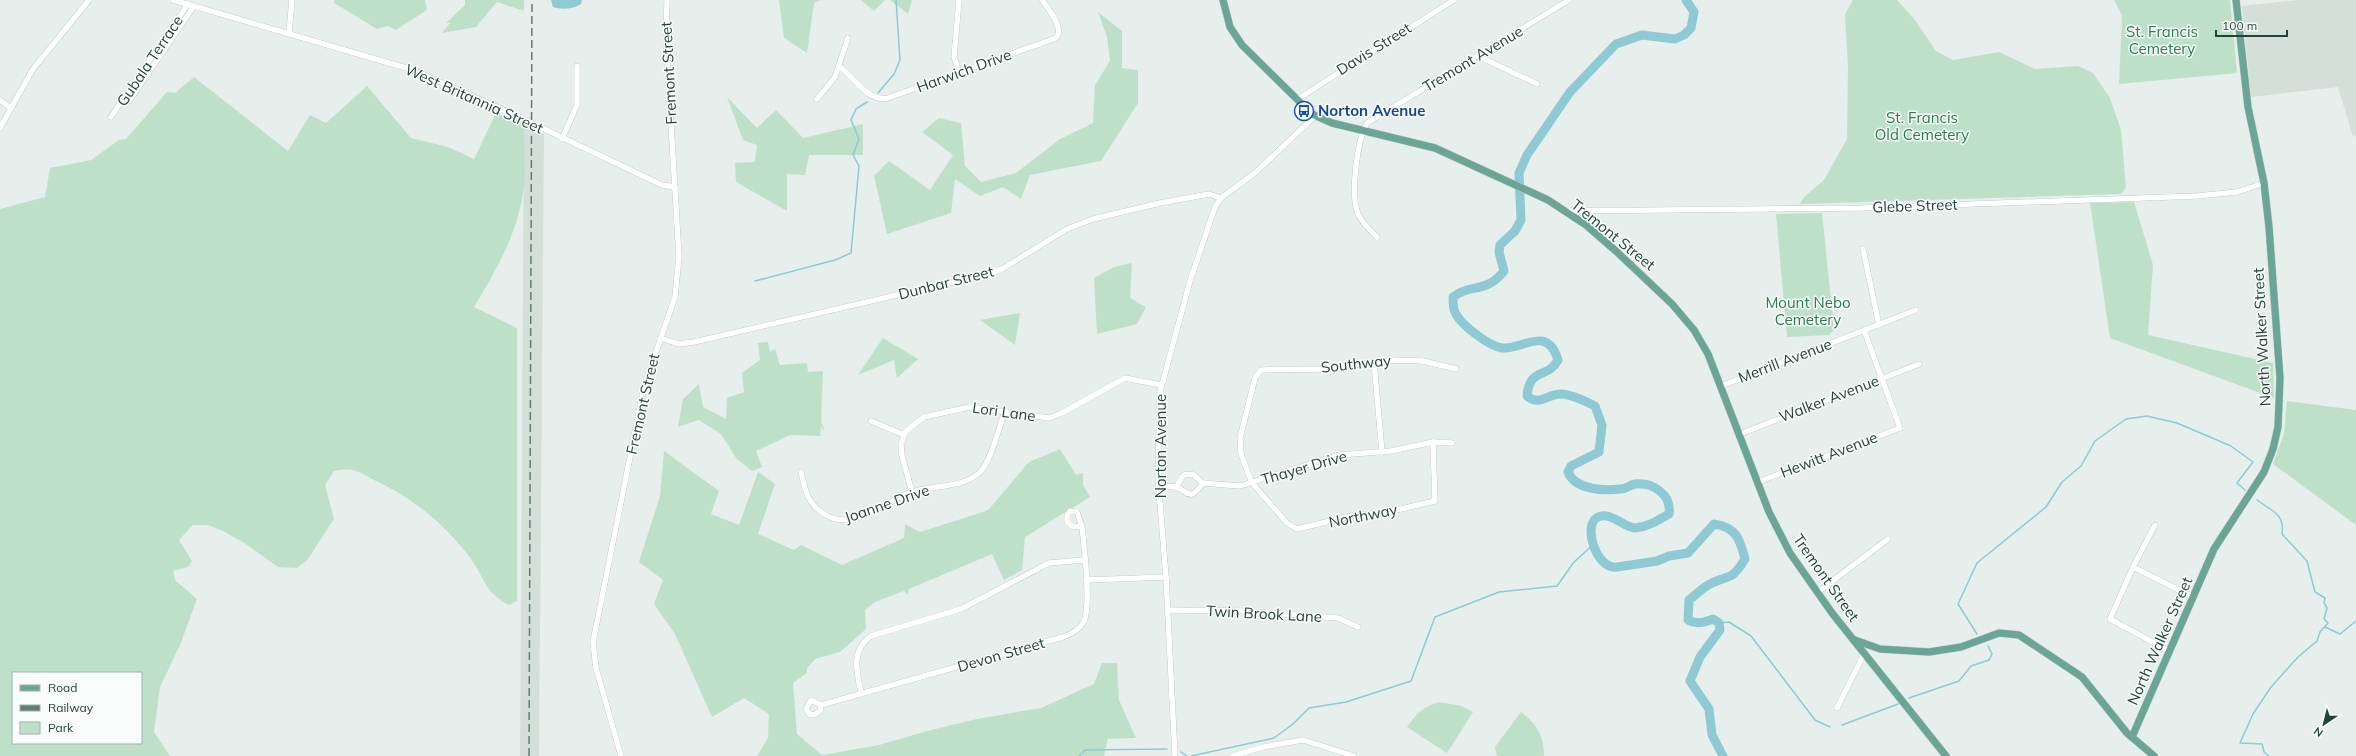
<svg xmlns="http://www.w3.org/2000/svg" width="2356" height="756" viewBox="0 0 2356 756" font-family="Mulish,sans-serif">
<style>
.built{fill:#d4dfda}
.green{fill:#bfe0c8;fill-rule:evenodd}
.water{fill:#8ec9d4}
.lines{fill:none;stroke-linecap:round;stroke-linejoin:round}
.stream{stroke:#8ec9d4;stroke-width:1.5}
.river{stroke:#8ec9d4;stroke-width:9}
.minor-casing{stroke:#a8b8b2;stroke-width:6}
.major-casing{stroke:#c2cac8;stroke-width:8}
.minor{stroke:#fff;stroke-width:5.5}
.major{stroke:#6aa596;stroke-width:7}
.rail{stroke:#5f7d75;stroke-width:1.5;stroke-dasharray:8 4;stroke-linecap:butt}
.labels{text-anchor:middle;stroke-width:3;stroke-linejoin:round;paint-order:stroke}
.park-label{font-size:15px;fill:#2d7a4b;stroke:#f7fbf9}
.street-label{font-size:15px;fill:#24423a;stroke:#f7fbf9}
.transit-label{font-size:15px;font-weight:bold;fill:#164399;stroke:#f7fbf9;text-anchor:start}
</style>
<rect width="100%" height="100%" fill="#e6efeb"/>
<g class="built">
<polygon points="2297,0 2356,0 2356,135 2353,137 2338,87 2251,97 2242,6"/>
<polygon points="524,124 544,134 539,756 520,756"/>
</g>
<g class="green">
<polygon points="334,0 425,0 427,10 396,30 388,26 377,29 334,3"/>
<polygon points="465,0 524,0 524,11 497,2 476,27 442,33 450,23 446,23 465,5"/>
<polygon points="779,0 821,0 814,3 807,53 784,38"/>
<polygon points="861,0 885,0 874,11"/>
<polygon points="890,0 912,0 908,14"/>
<polygon points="1853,0 1897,0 1915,20 1936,51 1953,60 1999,52 2035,69 2078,66 2093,73 2110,98 2121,130 2126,188 2121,194 1800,204 1804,197 1824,180 1847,139 1848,66 1845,14"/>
<polygon points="2114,0 2230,0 2237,73 2119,84 2122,15"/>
<polygon points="1098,12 1122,31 1122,68 1138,70 1138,103 1101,161 1030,175 1021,199 1003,187 980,196 955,179 951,213 887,234 874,176 889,161 930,190 953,155 922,132 939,118 961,123 965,166 981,182 1016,173 1060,139 1093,123 1095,85 1110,61 1107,37"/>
<path d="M194,77l94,74 22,-36 16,8 41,-37 44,52 37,9 26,12 22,-46 28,11c0,21 2,42 0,62 -5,45 -27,83 -50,121l43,21v273l-8,4c-26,-14 -23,-25 -38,-46 -26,-35 -59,-62 -99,-80 -6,-3 -13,-8 -19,-9 -6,-1 -13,0 -19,1l-9,14 9,34 -26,40 -11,9 -19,-1 -32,-23 -23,-13 -15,-6h-15l-14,15 13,21 -4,6 -15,4 2,9 22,19 -17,46 -20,42 -6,45 16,24h-170v-547l45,-12 5,-29 41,-8 28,-20 7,-1 41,-47 8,1zM13,673h128v70h-128z"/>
<polygon points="727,97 757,128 776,110 803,138 863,124 863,155 809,155 805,175 787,174 787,211 736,182 735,163 755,162 757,145 743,140"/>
<polygon points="2134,202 2153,265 2148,335 2273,363 2274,398 2110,338 2090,203"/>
<polygon points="1822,213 1834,330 1829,335 1787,337 1776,214"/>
<polygon points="1132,263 1130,298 1146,307 1137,324 1097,334 1094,278 1114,267"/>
<polygon points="1020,313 1015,345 980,320"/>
<polygon points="883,338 918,359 897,378 894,360 858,375"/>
<polygon points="768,342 770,352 775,349 780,365 807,363 808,372 823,371 821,421 825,433 821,426 820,436 790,435 756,451 762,467 752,471 736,458 721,434 699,420 678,427 683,399 699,384 703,407 726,419 727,398 744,392 742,373 760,360 758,343"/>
<polygon points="2287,401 2356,410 2356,525 2273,464 2284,434"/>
<polygon points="1060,449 1076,475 1083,473 1083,485 1090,497 1025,537 1022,570 1004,580 992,554 909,589 908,594 904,591 875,602 865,610 866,629 840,652 815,659 807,668 807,673 793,683 797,734 822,755 879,745 927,731 977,719 1041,708 1094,684 1102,663 1117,663 1119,700 1136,738 1108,739 1104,756 757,756 768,738 769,714 744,698 712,717 675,634 654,604 663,580 639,562 660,496 664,451 719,491 711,514 739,525 758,472 775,484 758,534 794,550 801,545 842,565 904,538 905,524 920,532 983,512 989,509 1029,462"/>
<path d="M1439,702l23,4 11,6 -26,41 -40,-26c10,-14 16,-20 32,-25z"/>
<path d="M1521,712c16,12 23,24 23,44h-47l-2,-9z"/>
</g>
<path class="water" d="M551,0h31l-1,4c-7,5 -20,6 -28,3z"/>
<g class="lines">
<g class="stream">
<polyline points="878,93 894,74 900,60 896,0"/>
<polyline points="755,281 835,260 851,253 859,166 853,155 859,139 851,120 856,109 867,102"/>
<path d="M2257,500c15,11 28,14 25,34l25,27 8,31 10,6 -1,5 3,5 -3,11 4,4 -8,9 -3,9 -19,16 -27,30 -18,27 -13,29 22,1 2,8 5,4"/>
<polyline points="1719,623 1729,622 1751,636 1815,720 1830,727"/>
<polyline points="2325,627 2340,634 2356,621"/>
<polyline points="1977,634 1958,604 1977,563 2046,507 2062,482 2081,466 2095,441 2126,419 2147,416 2177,423 2231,446 2253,462 2237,483 2245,490"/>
<polyline points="1909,698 1959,681 1971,666 1989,660 1992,654 1988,646"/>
<polyline points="1842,725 1898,704"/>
<polyline points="1181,752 1187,756"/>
<polyline points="1079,756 1085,750 1167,749"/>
<polyline points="1191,756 1274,738 1293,724 1309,708 1346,702 1411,681 1435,617 1499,592 1557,586 1574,562 1594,544"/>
</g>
<path class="river" d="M1686,0l8,12 -3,16 -7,7 -9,4 -33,-4 -26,9 -46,48 -43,63 -8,18 2,47 -6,11 -15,14 -1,7 5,19c-18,23 -33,12 -51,26 0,3 0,8 1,12 3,14 35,37 48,39 21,2 45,-24 56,12 -11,20 -28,6 -31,36 13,11 21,-3 35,-2 13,1 22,7 33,12l7,19 -3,27 -28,14 -3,6c7,18 36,19 53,17 5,0 9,-4 14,-5 18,-2 37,11 34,30 -11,6 -21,13 -34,14 -11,0 -24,-17 -37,-11 -16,7 -2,53 19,50l40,-6 12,-5 19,-3 26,-29c22,3 26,15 31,35 -14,23 -16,15 -35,25 -8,4 -14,11 -21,16l-1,20c9,5 16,2 25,-1l6,4 1,7 -20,27 -10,24 19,28 3,26 11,21"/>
<defs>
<g id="minor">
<polyline points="173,0 413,70 517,116 662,185 675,187"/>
<polyline points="289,33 292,0"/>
<polyline points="1478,56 1537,84"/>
<path d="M839,66c14,11 30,37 49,32l168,-60c9,-10 -8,-29 -14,-38"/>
<polyline points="959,72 954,57 959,0"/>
<polyline points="124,98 129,101 194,6"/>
<polyline points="817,99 835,77 848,38"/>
<polyline points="0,100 11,108"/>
<polyline points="1296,100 1454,0"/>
<polyline points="111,117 188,4"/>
<polyline points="0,128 33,69 89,0"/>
<polyline points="562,139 577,105 577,66"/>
<polyline points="1565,211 1862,208 2197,196 2237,192 2264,183"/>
<path d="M1377,237c-7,-7 -15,-14 -19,-23 -8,-20 -1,-73 9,-91l202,-123"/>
<polyline points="1863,249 1879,325"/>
<polyline points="660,338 679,344 694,342 979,276 1002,269 1067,229 1093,219 1160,203 1209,194 1221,198"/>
<polyline points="1374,362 1382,452"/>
<polyline points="1721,386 1916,310"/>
<polyline points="871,421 904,435"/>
<polyline points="1740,434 1919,364"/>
<polyline points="1433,442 1435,501 1392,511 1347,517 1297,529 1287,523 1252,483 1241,454 1240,438 1255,378 1261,370 1323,369 1393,360 1423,361 1456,369"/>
<path d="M801,472c4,19 7,33 25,43 28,17 59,-14 86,-23 21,-7 51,-4 67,-19 12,-11 20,-46 26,-62"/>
<polyline points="1758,482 1900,428 1864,330"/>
<path d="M1159,487c5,0 11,-1 16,0 14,3 13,17 28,-4"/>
<polyline points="1176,487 1182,477 1186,474 1194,475 1203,483 1240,486 1339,455 1391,451 1433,442 1452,443"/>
<polyline points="912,492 902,456 901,444 906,431 924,417 970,407 1049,418 1062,413 1125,378 1161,385"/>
<polyline points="2133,567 2155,525"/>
<polyline points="1086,580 1166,577"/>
<polyline points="1818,592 1888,539"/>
<polyline points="1168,610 1243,611 1338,618 1358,627"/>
<polyline points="2169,651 2110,619 2133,567 2193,597"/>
<path d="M861,693c-4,-21 -11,-42 10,-57l90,-27 88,-46 35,-3"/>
<path d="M821,705l-10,-5 -5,9 3,5 5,1 6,-4 1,-6 242,-68c8,-3 16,-7 20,-14 9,-14 1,-77 -1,-96l-10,-1 -5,-4v-6l3,-5 7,1 5,15"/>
<polyline points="1837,708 1864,654"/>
<polyline points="621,756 596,668 593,642 644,387 675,297 679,257 666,41 667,0"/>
<polyline points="1175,756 1166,577 1158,478 1160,392 1190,281 1215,207 1221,198 1256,172 1315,116"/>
<polyline points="1233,756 1263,747 1303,740 1354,756"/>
</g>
<g id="major">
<polyline points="1223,0 1230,27 1242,45 1312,114 1332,123 1435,148 1548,200 1586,225 1617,252 1672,304 1694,330 1708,354 1769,512 1790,553 1832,613 1946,756"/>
<polyline points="1855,640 1880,649 1929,652 1961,647 1999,633 2019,635 2082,677 2127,733 2154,756"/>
<polyline points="2132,737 2214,549 2264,472 2273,449 2278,427 2280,378 2269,227 2264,183 2248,107 2236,0"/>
</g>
</defs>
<use href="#minor" class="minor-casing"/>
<use href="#major" class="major-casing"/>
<use href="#minor" class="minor"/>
<use href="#major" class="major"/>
<polyline class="rail" points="529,756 532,0"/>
</g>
<defs>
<symbol id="bus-ring" viewBox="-11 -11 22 22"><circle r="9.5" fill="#f7fbf9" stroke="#1a4fb4" stroke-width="1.5"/><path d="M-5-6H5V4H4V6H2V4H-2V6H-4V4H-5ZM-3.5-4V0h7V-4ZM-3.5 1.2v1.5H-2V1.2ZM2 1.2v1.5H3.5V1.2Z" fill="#1a4fb4"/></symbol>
</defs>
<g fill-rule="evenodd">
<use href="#bus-ring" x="1293" y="100" width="22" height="22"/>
</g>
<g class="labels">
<g class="park-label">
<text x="2162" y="37">St. Francis<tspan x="2162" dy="17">Cemetery</tspan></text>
<text x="1922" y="123">St. Francis<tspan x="1922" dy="17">Old Cemetery</tspan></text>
<text x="1808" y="308">Mount Nebo<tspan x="1808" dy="17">Cemetery</tspan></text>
</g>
<g class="street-label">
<text transform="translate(1374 49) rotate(-32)" y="5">Davis Street</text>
<text transform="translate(1473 59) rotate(-31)" y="5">Tremont Avenue</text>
<text transform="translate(150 61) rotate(-56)" y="5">Gubala Terrace</text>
<text transform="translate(964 71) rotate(-20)" y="5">Harwich Drive</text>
<text transform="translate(669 73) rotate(-93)" y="5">Fremont Street</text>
<text transform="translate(474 99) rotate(24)" y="5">West Britannia Street</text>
<text transform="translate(1915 206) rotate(-2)" y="5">Glebe Street</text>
<text transform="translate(1613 235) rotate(39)" y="5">Tremont Street</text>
<text transform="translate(946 283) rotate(-14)" y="5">Dunbar Street</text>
<text transform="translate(2262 337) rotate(-93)" y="5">North Walker Street</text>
<text transform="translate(1785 361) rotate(-21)" y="5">Merrill Avenue</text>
<text transform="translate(1356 364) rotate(-6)" y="5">Southway</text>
<text transform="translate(1829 399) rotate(-21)" y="5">Walker Avenue</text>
<text transform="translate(643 404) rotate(-77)" y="5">Fremont Street</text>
<text transform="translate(1004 412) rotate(8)" y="5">Lori Lane</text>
<text transform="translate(1161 446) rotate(-90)" y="5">Norton Avenue</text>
<text transform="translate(1829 455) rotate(-21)" y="5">Hewitt Avenue</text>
<text transform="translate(1304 468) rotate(-16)" y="5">Thayer Drive</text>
<text transform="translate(887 504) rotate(-19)" y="5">Joanne Drive</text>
<text transform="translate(1363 516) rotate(-11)" y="5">Northway</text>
<text transform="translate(1826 578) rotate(55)" y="5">Tremont Street</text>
<text transform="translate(1264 614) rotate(3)" y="5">Twin Brook Lane</text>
<text transform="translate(2160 641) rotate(-66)" y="5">North Walker Street</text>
<text transform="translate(1001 655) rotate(-16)" y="5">Devon Street</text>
</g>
<g class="transit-label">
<text x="1318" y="116">Norton Avenue</text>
</g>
</g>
<rect x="12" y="672" width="130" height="72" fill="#f7fbf9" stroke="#a3b1ad"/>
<rect x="20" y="685" width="20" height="6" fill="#6aa596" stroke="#a3b1ad"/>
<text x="48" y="692" font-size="12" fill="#24423a">Road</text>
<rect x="20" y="705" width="20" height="6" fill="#5f7d75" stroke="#a3b1ad"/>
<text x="48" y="712" font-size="12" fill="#24423a">Railway</text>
<rect x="20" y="722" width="20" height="12" fill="#bfe0c8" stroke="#a3b1ad"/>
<text x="48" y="732" font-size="12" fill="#24423a">Park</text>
<g transform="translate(2324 724) rotate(215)" stroke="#f7fbf9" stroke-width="3" paint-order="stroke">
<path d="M0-3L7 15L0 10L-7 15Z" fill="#24423a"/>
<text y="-6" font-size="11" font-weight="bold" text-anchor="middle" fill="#24423a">N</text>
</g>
<path d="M2216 30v6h71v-6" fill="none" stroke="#24423a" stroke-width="2"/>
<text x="2222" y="30" font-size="12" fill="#24423a" stroke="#f7fbf9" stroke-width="3" paint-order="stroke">100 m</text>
</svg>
